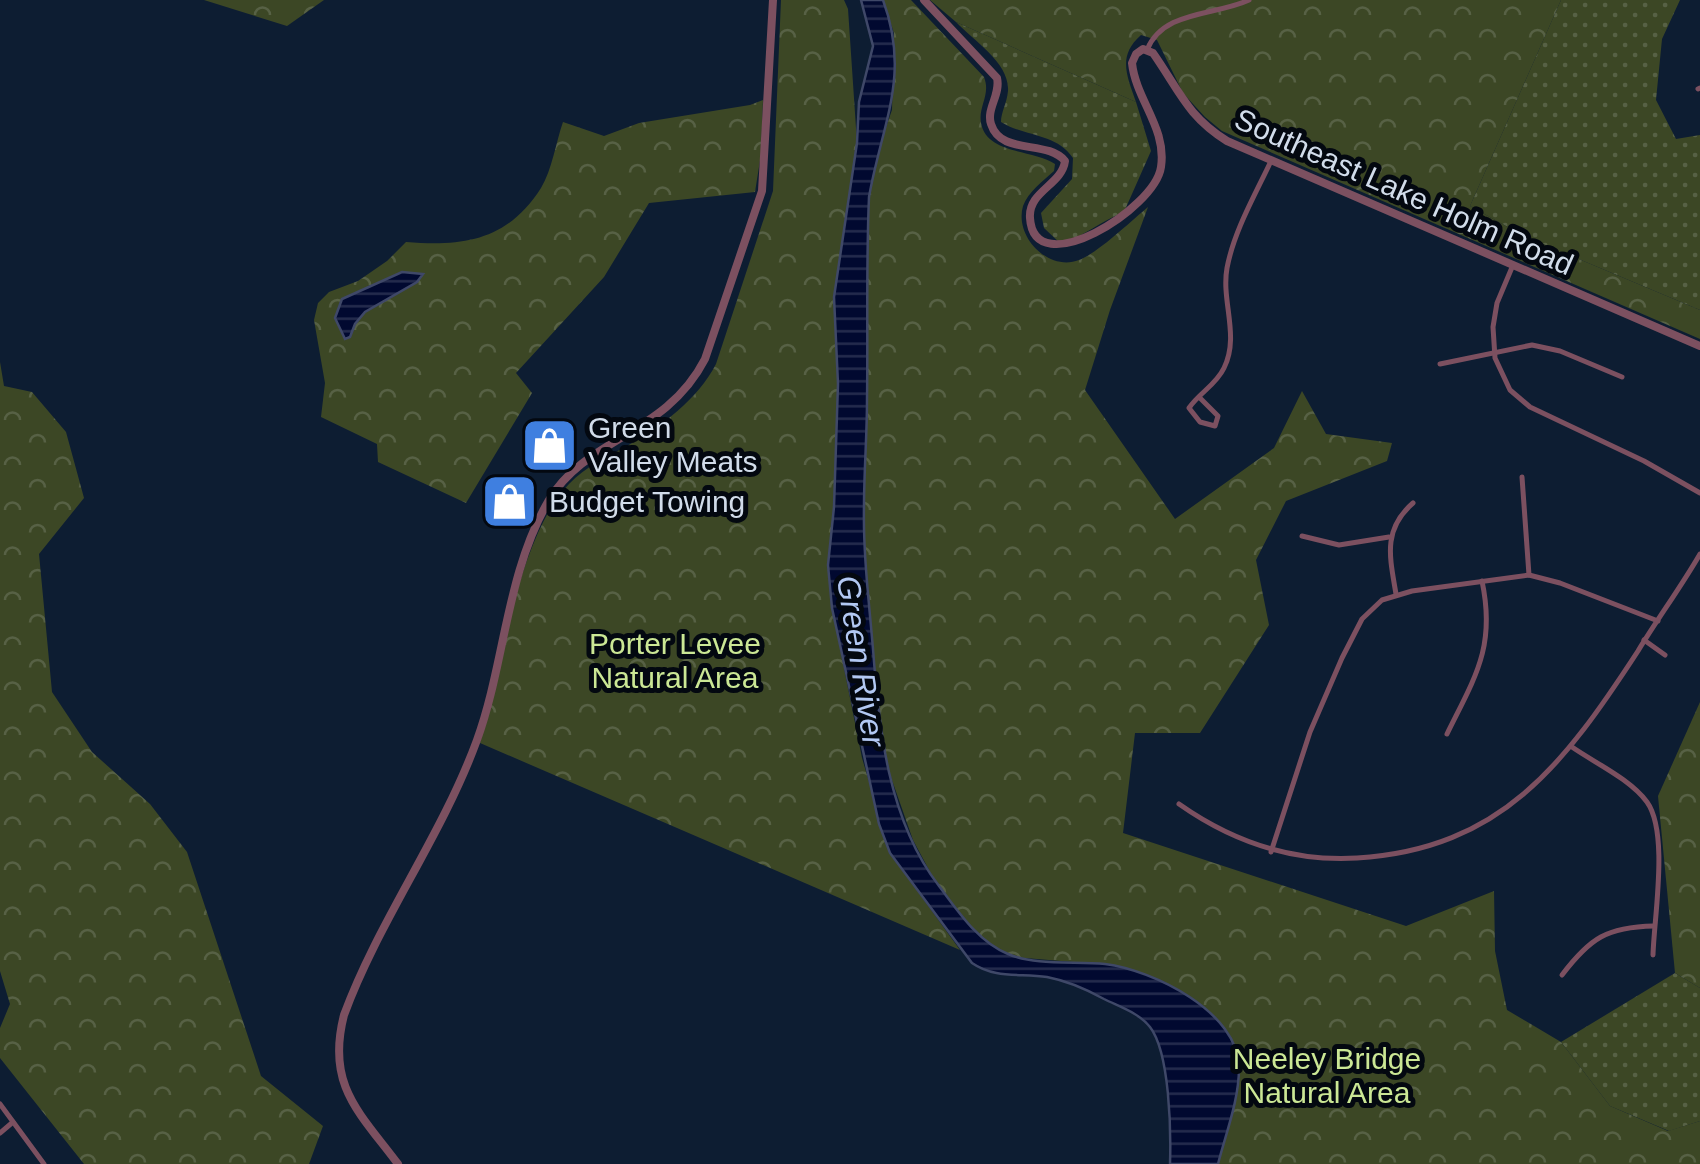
<svg xmlns="http://www.w3.org/2000/svg" width="1700" height="1164" viewBox="0 0 1700 1164" font-family="Arial,sans-serif">
<style>
.grass{fill:url(#grass-dots)}
.forest{fill:url(#forest-crowns)}
.water{fill:url(#water-rules);stroke:#3f4868;stroke-width:2.5}
.lines{fill:none;stroke-linecap:round;stroke-linejoin:round}
.minor{stroke:#7c5060;stroke-width:5}
.tertiary{stroke:#7c5060;stroke-width:8}
.labels{text-anchor:middle;stroke-width:10;stroke-linejoin:round;paint-order:stroke}
.street-label{font-size:30px;fill:#d1dcea;stroke:#030810}
.poi-label{font-size:30px;fill:#d1dcea;stroke:#030810;text-anchor:start}
.park-label{font-size:30px;fill:#cbe795;stroke:#030810}
.water-label{font-size:32px;font-style:italic;fill:#b2c8f3;stroke:#030810}
</style>
<defs>
<pattern id="grass-dots" width="8" height="8" patternUnits="userSpaceOnUse" patternTransform="scale(2.5)"><rect width="8" height="8" fill="#3c4725"/><path d="M2 2h.1M6 6h.1" fill="none" stroke="#576145" stroke-width="1.8" stroke-linecap="round"/></pattern>
<pattern id="forest-crowns" width="20" height="18" patternUnits="userSpaceOnUse" patternTransform="scale(2.5)"><rect width="20" height="18" fill="#3c4725"/><path d="M2 6a3 3 0 1 1 6 0M12 15a3 3 0 1 1 6 0" fill="none" stroke="#576145"/></pattern>
<pattern id="water-rules" width="6" height="5" patternUnits="userSpaceOnUse" patternTransform="scale(2.5)"><rect width="6" height="5" fill="#010930"/><path d="M0 2.5h6" fill="none" stroke="#252c4e"/></pattern>
</defs>
<rect width="100%" height="100%" fill="#0d1d32"/>
<g class="grass">
<polygon points="1561,0 1680,0 1662,39 1656,100 1676,139 1700,135 1700,310 1524,236 1470,206"/>
<path d="M956,22l180,80 15,49 -27,61c-23,9 -40,24 -63,32l-17,-16 -3,-15 31,-34 1,-21c-17,-25 -48,-21 -72,-36 0,-10 6,-19 7,-31 2,-28 -34,-50 -52,-69z"/>
<polygon points="1675,973 1700,988 1700,1121 1669,1131 1610,1106 1561,1042"/>
</g>
<g class="forest">
<polygon points="204,0 324,0 287,26"/>
<path d="M781,0h63l4,9 9,134 -23,154 4,87 -4,123 -6,58 4,43 30,150 28,95 70,97 -480,-207c19,-71 39,-208 89,-259 17,-18 37,-26 58,-38 34,-19 71,-47 89,-82l57,-173z"/>
<path d="M883,0h28l73,77c7,18 -6,29 -3,46 6,32 53,26 74,41l-1,7c-11,10 -26,21 -31,35 -9,31 26,66 56,54 19,-7 52,-39 69,-53l-38,103 -25,80 90,129 99,-71 28,-57 24,43 66,9 -5,18 -101,40 -30,59 13,65 -69,108h-65l-12,100 283,93 88,-35 1,60 12,59 54,32 49,64 58,25 32,-10v43h-482l19,-77 1,-32 -73,-73 -56,-17 -96,-8 -22,-11 -21,-21 -35,-44 -22,-41 -27,-77 -8,-54 -12,-129 -2,-74 5,-309 7,-41 16,-46 2,-77z"/>
<path d="M930,0h631l-91,206 54,30 176,74v29l-478,-208 -17,-14 -22,-24 -26,-53 -16,-5c-24,21 -14,41 -5,67l-180,-80z"/>
<path d="M763,100l-2,54 -6,38 -106,11 -45,74 -88,96 16,20 -66,110 -88,-41 -1,-18 -56,-27 4,-34 -11,-63 4,-17 11,-11 29,-11 29,-20 19,-19c58,5 102,-2 135,-54 11,-18 15,-46 22,-66l41,14 35,-13 111,-18z"/>
<polygon points="0,362 4,386 32,392 66,432 84,498 39,554 52,692 92,752 150,804 187,852 261,1076 323,1126 309,1164 84,1164 0,1058 0,1028 10,1004 0,971"/>
<polygon points="1700,702 1700,988 1675,973 1658,796"/>
</g>
<g class="water">
<path d="M861,0h22c28,76 -1,123 -14,197 -3,68 -1,135 -2,203 0,36 -3,71 -3,106 -1,48 5,95 9,143 6,80 15,171 66,237 19,25 39,56 69,68 28,12 67,7 97,10 48,6 134,48 134,104 0,32 -13,65 -21,96h-48c1,-32 0,-111 -20,-137 -11,-14 -30,-20 -46,-28 -18,-10 -36,-18 -57,-22 -27,-4 -52,2 -75,-14l-82,-110 -11,-29 -47,-216 -4,-43 6,-58 4,-123 -4,-87 23,-154 2,-41 14,-56z"/>
<polygon points="402,272 423,274 417,282 365,312 355,324 350,337 345,339 335,318 342,299"/>
</g>
<g class="lines">
<g class="minor">
<path d="M1147,50c16,-40 68,-34 102,-50"/>
<polyline points="1698,89 1700,88"/>
<polyline points="1513,265 1497,303 1493,327 1495,358 1510,390 1530,407 1644,461 1700,493"/>
<polyline points="1440,364 1532,345 1560,351 1622,377"/>
<path d="M1199,397l19,19 -3,10 -15,-4 -11,-14c10,-15 27,-23 35,-40 16,-32 -3,-67 3,-100 7,-37 28,-73 44,-107"/>
<polyline points="1522,477 1529,575"/>
<polyline points="1302,536 1339,545 1389,537"/>
<path d="M1396,594c-6,-36 -14,-64 17,-91"/>
<polyline points="1644,640 1665,655"/>
<path d="M1447,734c28,-57 49,-87 35,-153"/>
<path d="M1572,747c23,16 58,32 75,55 22,31 7,115 6,153"/>
<path d="M1179,804c54,38 112,58 178,54 145,-9 208,-95 281,-207 20,-33 43,-64 62,-97"/>
<polyline points="1271,852 1310,732 1342,658 1362,619 1382,600 1412,591 1529,575 1560,583 1658,621"/>
<path d="M1562,975c28,-37 45,-48 92,-49"/>
<polyline points="0,1104 44,1164"/>
<polyline points="0,1133 13,1122"/>
</g>
<g class="tertiary">
<path d="M924,0l73,78c4,16 -11,31 -6,46 10,32 56,15 74,37 -3,24 -37,30 -35,57 4,66 125,-9 131,-51 6,-39 -25,-67 -29,-104l4,-9 7,-5 10,4c26,37 34,63 74,88l473,205"/>
<path d="M398,1164c-39,-52 -72,-79 -54,-149 35,-95 98,-179 133,-275 28,-77 29,-167 72,-240 38,-63 117,-65 156,-141l57,-168 11,-191"/>
</g>
</g>
<defs>
<symbol id="shop-square" viewBox="-11 -11 22 22"><rect x="-9" y="-9" width="18" height="18" rx="4" fill="#3f7fe0" stroke="#030810"/><path d="M-5-2.5h2.3a2.7 3.5 0 0 1 5.4 0H5L5.5 6h-11ZM-1.5-2.5h3a1.5 2.3 0 0 0-3 0Z" fill="#fff"/></symbol>
</defs>
<g fill-rule="evenodd">
<use href="#shop-square" x="518" y="414" width="63" height="63"/>
<use href="#shop-square" x="478" y="470" width="63" height="63"/>
</g>
<g class="labels">
<g class="street-label">
<text transform="translate(1404 192) rotate(24)" y="10">Southeast Lake Holm Road</text>
</g>
<g class="poi-label">
<text x="588" y="438">Green<tspan x="588" dy="34">Valley Meats</tspan></text>
<text x="549" y="512">Budget Towing</text>
</g>
<g class="park-label">
<text x="675" y="654">Porter Levee<tspan x="675" dy="34">Natural Area</tspan></text>
<text x="1327" y="1069">Neeley Bridge<tspan x="1327" dy="34">Natural Area</tspan></text>
</g>
<g class="water-label">
<text transform="translate(861 661) rotate(81)" y="11">Green River</text>
</g>
</g>
</svg>
